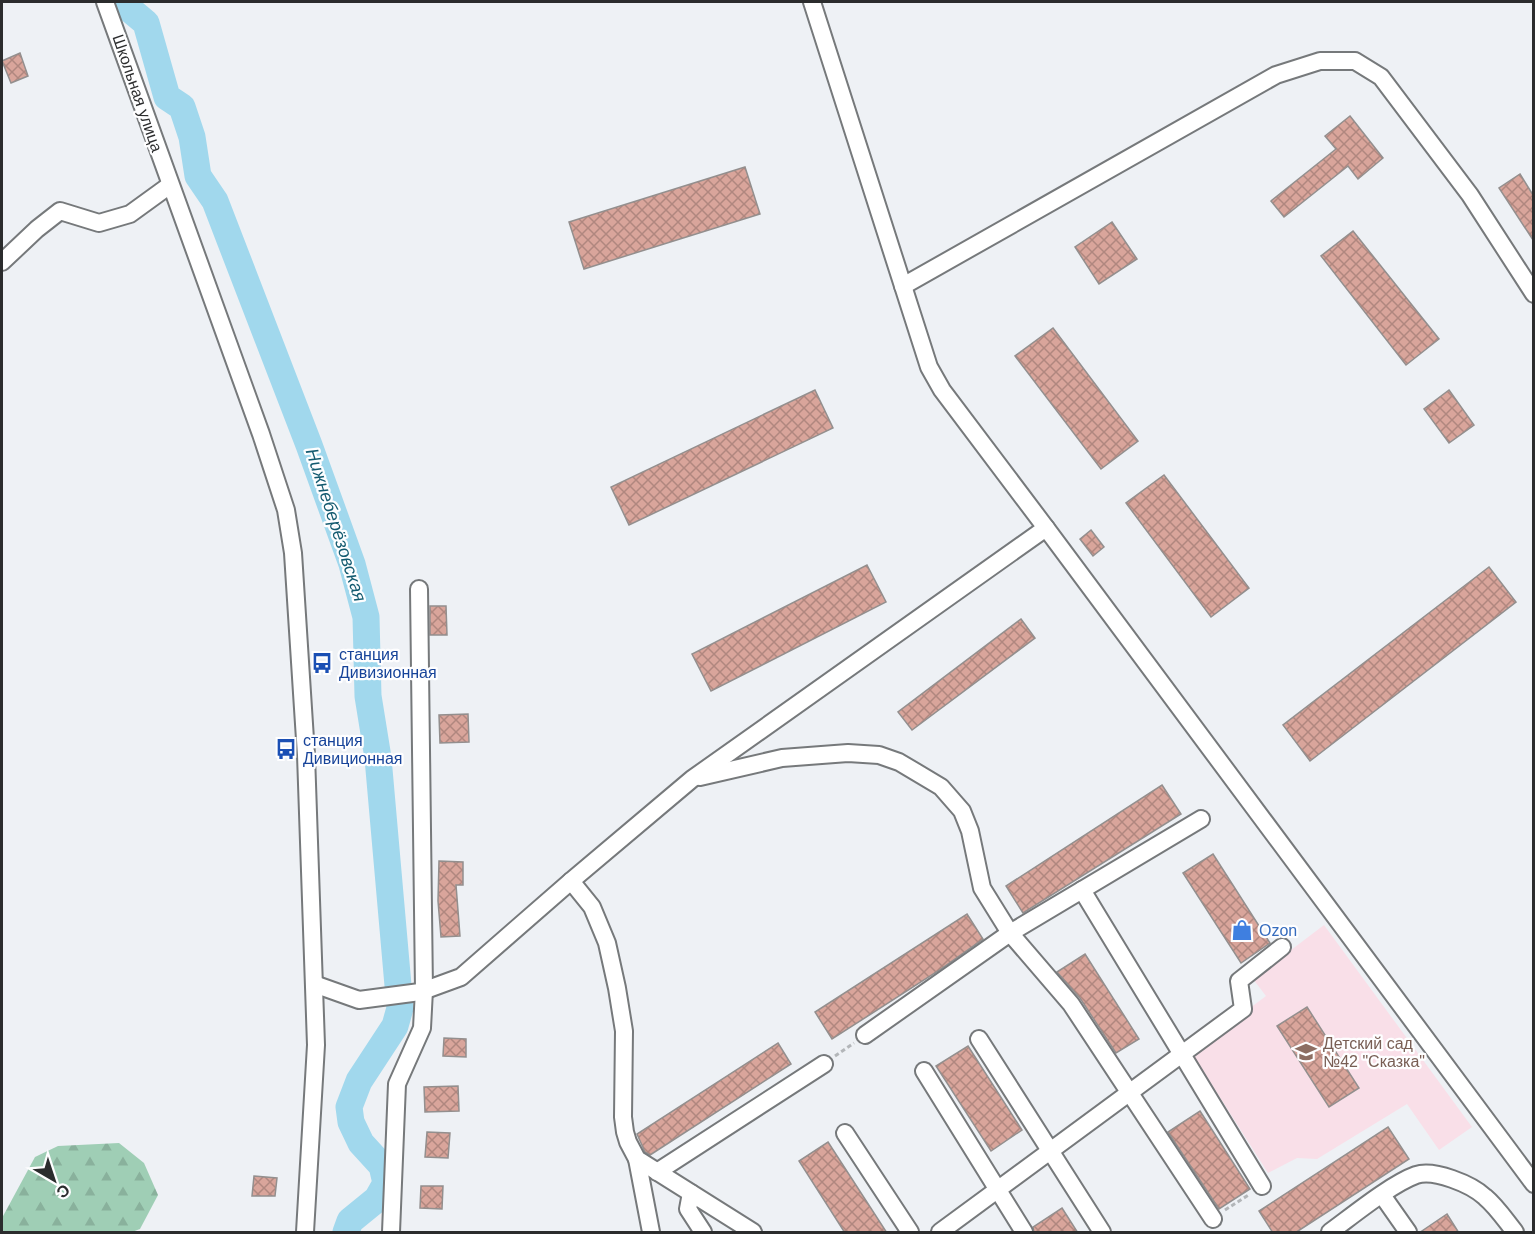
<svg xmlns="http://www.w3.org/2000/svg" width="1535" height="1234" viewBox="0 0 1535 1234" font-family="Arial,sans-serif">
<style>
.education{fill:#f9dfe8}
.forest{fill:url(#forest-firs)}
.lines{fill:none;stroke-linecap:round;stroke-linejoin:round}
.river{stroke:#a1d8ed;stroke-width:27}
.building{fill:url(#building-cross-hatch);stroke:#938f8e;stroke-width:1.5}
.minor-casing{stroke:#76797b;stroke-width:20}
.path{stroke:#b3b6b9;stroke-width:3;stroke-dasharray:4.5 3;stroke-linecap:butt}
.minor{stroke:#fff;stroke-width:16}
.labels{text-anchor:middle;stroke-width:4.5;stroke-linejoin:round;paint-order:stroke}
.street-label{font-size:16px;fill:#2b2c2d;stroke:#fefeff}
.transit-label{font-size:16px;fill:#164399;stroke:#fefeff;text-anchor:start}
.shop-label{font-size:16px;fill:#366cbe;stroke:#fefeff;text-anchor:start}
.education-label{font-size:16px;fill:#785e54;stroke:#fefeff;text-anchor:start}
.water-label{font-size:18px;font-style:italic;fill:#145b70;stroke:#fefeff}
</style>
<defs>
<pattern id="forest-firs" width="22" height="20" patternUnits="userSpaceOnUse" patternTransform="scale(1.5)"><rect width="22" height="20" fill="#9fceb5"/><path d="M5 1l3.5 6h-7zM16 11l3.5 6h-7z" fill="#89b19c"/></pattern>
<pattern id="building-cross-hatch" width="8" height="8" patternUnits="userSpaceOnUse" patternTransform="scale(1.5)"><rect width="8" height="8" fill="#d9a59b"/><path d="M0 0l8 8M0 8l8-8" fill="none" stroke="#b0877f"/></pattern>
</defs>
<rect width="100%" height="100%" fill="#eef1f5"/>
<polygon class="education" points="1324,925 1472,1127 1439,1150 1407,1104 1317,1159 1297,1158 1268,1173 1193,1055 1197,1048 1266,996 1253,979"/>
<polygon class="forest" points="119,1143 144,1163 158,1195 140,1229 132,1232 2,1232 2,1218 35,1157 58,1146"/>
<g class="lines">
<polyline class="river" points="126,2 128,8 146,23 167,97 182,107 192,137 198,176 215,201 309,445 352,564 366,617 368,696 378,758 400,1008 395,1026 359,1081 349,1107 351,1122 361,1143 382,1166 386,1183 377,1199 350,1221 346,1232"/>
</g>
<g class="building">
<polygon points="20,53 28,76 11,83 2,61"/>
<polygon points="1350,116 1383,158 1358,179 1348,166 1284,217 1271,201 1336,149 1325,136"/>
<polygon points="745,167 760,214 584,269 569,222"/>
<polygon points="1520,174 1533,195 1533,240 1499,188"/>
<polygon points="1112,222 1137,259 1099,284 1075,247"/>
<polygon points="1353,231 1439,339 1406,365 1321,256"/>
<polygon points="1053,328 1138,441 1101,469 1015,356"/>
<polygon points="815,390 833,428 629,525 611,487"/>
<polygon points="1449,390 1474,425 1449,443 1424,409"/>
<polygon points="1164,475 1249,588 1211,617 1126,503"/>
<polygon points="1091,530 1104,547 1093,556 1080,539"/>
<polygon points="867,565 886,602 711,691 692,654"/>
<polygon points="1489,567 1516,602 1310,761 1283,725"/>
<polygon points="430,606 446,606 447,635 430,635"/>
<polygon points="1021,619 1035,638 912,730 898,712"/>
<polygon points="468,714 469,742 440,743 439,715"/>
<polygon points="1162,785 1181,814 1023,913 1006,886"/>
<polygon points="1213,854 1270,943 1241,963 1183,873"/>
<polygon points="439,861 463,862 463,885 456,885 460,936 441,937 438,901"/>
<polygon points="967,914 983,939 938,971 832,1039 815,1012"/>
<polygon points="1085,954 1139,1039 1116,1053 1080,998 1057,972"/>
<polygon points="1307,1007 1359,1088 1329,1107 1277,1026"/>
<polygon points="444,1038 466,1039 466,1057 443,1056"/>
<polygon points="778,1043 791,1064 650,1155 645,1152 637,1134"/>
<polygon points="968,1046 1022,1130 991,1151 936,1066"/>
<polygon points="458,1086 459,1111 425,1112 424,1087"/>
<polygon points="1200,1111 1250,1189 1219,1209 1168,1132"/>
<polygon points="1388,1127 1409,1159 1295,1233 1273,1233 1259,1211"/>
<polygon points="427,1132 450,1133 448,1158 425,1157"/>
<polygon points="828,1142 887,1233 845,1233 799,1161"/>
<polygon points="254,1176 277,1178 275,1196 252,1196"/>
<polygon points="421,1186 443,1186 442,1209 420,1208"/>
<polygon points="1062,1208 1078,1233 1034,1233 1033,1227"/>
<polygon points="1447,1214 1459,1233 1419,1233"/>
</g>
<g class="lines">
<defs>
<g id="minor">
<polyline points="105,2 261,434 286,510 293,553 306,755 316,1045 305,1232"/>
<polyline points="812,2 929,367 942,390 1046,528"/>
<polyline points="2,262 37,229 60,211 99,223 130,214 170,185"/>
<polyline points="903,286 1276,75 1320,61 1355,61 1381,77 1470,195 1534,294"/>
<polyline points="700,777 782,758 848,753 879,755 899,762 941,787 962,811 970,831 982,888 1010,933 1071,1004 1213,1219"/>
<polyline points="571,881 592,907 607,943 617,988 624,1031 623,1117 625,1132 628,1142 637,1159 753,1232"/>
<polyline points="1082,890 1262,1186"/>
<polyline points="314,984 359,1000 420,992 461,977 571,881 692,779 1046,528 1534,1184"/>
<polyline points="865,1035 1010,933 1201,819"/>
<polyline points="979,1039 1102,1232"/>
<polyline points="924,1071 1024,1232"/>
<polyline points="845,1133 910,1232"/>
<polyline points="637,1159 651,1232"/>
<polyline points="657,1172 824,1064"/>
<polyline points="691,1193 688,1209 703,1232"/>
<polyline points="1382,1195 1408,1232"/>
<polyline points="391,1232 397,1084 422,1028 424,990 419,589"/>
<polyline points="940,1232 1243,1009 1239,981 1282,947"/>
<path d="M1330,1232c22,-16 61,-48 86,-57 18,-6 55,9 69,22 12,10 21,24 30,35"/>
</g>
</defs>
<use href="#minor" class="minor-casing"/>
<g class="path">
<polyline points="835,1056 854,1043"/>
<polyline points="1225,1210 1250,1194"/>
</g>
<use href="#minor" class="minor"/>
</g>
<defs>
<symbol id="bus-bare" viewBox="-9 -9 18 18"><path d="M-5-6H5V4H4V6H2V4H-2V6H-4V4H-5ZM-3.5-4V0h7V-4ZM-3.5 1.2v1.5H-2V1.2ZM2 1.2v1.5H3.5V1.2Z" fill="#1a4fb4" stroke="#fefeff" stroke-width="2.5" paint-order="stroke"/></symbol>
<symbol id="shop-bare" viewBox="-9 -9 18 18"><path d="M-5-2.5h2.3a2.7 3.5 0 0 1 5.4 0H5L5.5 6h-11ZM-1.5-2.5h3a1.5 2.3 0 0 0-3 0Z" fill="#3f7fe0" stroke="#fefeff" stroke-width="2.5" paint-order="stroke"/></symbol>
<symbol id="school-bare" viewBox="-9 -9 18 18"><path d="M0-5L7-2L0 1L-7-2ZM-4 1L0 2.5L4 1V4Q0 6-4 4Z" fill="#8d6e63" stroke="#fefeff" stroke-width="2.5" paint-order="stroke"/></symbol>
</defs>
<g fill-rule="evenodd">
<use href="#bus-bare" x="307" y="648" width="30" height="30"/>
<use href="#bus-bare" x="271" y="734" width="30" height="30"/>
<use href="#shop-bare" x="1227" y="915" width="30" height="30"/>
<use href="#school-bare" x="1291" y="1037" width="30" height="30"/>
</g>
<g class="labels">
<g class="street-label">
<text transform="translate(138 93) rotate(71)" y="6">Школьная улица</text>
</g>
<g class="transit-label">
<text x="339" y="660">станция<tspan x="339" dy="18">Дивизионная</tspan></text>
<text x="303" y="746">станция<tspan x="303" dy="18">Дивиционная</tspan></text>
</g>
<g class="shop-label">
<text x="1259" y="936">Ozon</text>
</g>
<g class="education-label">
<text x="1323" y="1049">Детский сад<tspan x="1323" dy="18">№42 "Сказка"</tspan></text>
</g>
<g class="water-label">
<text transform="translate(336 525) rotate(72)" y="6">Нижнеберёзовская</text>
</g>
</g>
<rect width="1535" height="1234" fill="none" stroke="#2b2c2d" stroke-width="6"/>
<g transform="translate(54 1180) rotate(141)" stroke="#fefeff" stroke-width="4.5" paint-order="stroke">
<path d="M0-4.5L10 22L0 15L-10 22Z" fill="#2b2c2d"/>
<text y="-9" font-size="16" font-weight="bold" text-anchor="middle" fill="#2b2c2d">С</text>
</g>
</svg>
